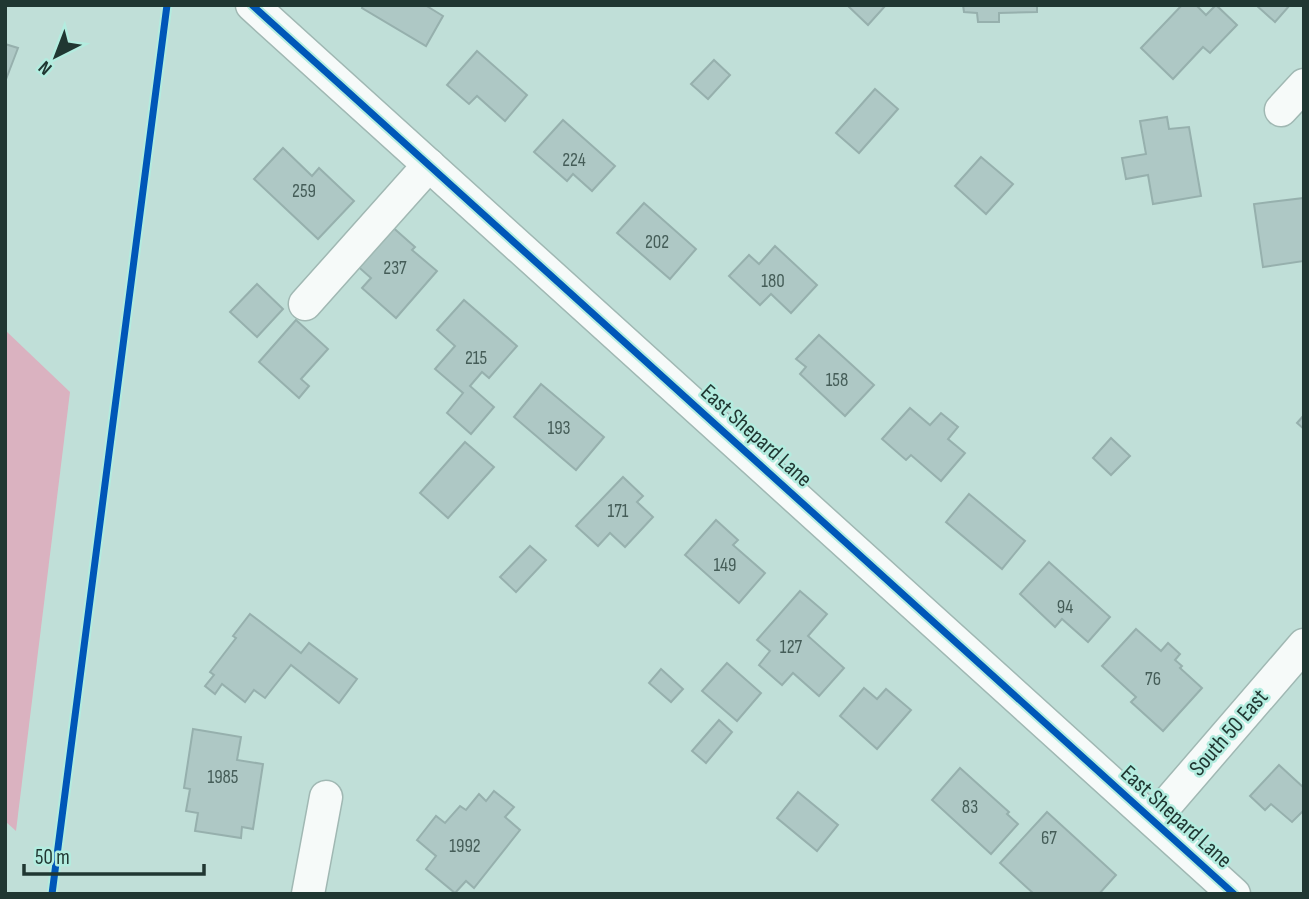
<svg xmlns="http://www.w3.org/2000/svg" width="1309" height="899" viewBox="0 0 1309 899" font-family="'Sofia Sans Condensed',sans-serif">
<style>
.green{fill:#dab2c0}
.building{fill:#aec8c5;stroke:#96b0ad;stroke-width:2}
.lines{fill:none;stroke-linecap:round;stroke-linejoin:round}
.minor-casing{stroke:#a0b8b3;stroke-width:35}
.minor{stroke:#f6faf9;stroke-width:32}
.cycleway-casing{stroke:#b3ecdf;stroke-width:11}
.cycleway{stroke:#0057b8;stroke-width:7}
.labels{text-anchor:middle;stroke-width:5;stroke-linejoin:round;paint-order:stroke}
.number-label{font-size:19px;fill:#455d58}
.street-label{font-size:23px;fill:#203732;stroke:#b3ecdf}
</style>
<rect width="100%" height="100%" fill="#c0dfd8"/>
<polygon class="green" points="5,330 70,392 16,831 5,821"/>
<g class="building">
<polygon points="363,5 425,5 443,16 426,46 362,8"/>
<polygon points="847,5 886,5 868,25"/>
<polygon points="963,5 1037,5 1037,12 999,13 999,22 978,22 977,13 964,12"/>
<polygon points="1182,5 1196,5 1206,15 1216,5 1237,25 1210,53 1203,47 1173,79 1141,48"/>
<polygon points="1256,5 1290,5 1275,22"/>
<polygon points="5,44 18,48 5,82"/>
<polygon points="477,51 527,95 505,121 477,96 469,104 447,85"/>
<polygon points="714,60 730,75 708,99 691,84"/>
<polygon points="875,89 898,109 859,153 836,133"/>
<polygon points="1167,117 1169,129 1189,127 1201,196 1153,204 1148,175 1126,179 1122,158 1146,154 1140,121"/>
<polygon points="563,120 615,166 592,191 573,174 567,181 534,152"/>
<polygon points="283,148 312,176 319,168 354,201 318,239 254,179"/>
<polygon points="981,157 1013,184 986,214 955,186"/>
<polygon points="1304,198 1304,261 1263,267 1254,204"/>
<polygon points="644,203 696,249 670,279 617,233"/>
<polygon points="389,224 415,247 412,250 437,271 396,318 362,288 371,278 354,263"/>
<polygon points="775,246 817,285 791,313 771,294 760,305 729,276 749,255 759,264"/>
<polygon points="257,284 283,309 257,337 230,312"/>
<polygon points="464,300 517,346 489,378 482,372 470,386 494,407 471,434 447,413 463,393 435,369 455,346 437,330"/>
<polygon points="296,320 328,349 301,379 309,386 299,398 259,362"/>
<polygon points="819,335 874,385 845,416 800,374 806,367 796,359"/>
<polygon points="541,384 604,437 576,470 514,417"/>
<polygon points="910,408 930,425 941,413 958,427 948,439 965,453 941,481 911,455 906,460 882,439"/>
<polygon points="1304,415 1304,429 1297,423"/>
<polygon points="1111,438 1130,456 1111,475 1093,458"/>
<polygon points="465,442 494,467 448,518 420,493"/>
<polygon points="623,477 643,496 637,502 653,517 625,547 610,533 598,546 576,526"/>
<polygon points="969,494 1025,541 1002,569 946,522"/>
<polygon points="716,520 738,540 733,545 765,573 739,603 685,555"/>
<polygon points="530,546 546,560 516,592 500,577"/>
<polygon points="1049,562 1110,617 1088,642 1062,619 1055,627 1020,594"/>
<polygon points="800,591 827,614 808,636 844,668 819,696 793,673 782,685 759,665 770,651 757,640"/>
<polygon points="250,614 301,653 309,643 357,679 339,703 291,665 265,698 254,690 245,702 222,684 215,694 205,686 214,675 210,672 236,638 233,636"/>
<polygon points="1136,629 1161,651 1168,643 1180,654 1175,660 1182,666 1180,668 1202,688 1163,731 1131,702 1136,697 1102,666"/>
<polygon points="727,663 761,693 737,721 702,691"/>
<polygon points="661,669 683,689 671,702 649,683"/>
<polygon points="864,688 877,699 886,689 911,710 877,749 840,716"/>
<polygon points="719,720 732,732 706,763 692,751"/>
<polygon points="193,729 241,737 237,760 263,764 253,829 242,827 241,838 195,831 198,813 186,811 190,789 184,788"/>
<polygon points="1279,765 1304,788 1304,810 1292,822 1271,804 1265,810 1250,796"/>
<polygon points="960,768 1009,812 1007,814 1018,824 991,854 932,800"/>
<polygon points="494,791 514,807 505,817 520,830 474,888 466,881 455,893 426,869 436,856 417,840 436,816 445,823 460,806 466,810 479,794 486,801"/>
<polygon points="798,792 838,825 817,851 777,818"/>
<polygon points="1047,812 1116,875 1099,894 1034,894 1000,863"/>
</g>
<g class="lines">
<defs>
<g id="minor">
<polyline points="252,5 1234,894"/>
<polyline points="1281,110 1304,85"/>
<polyline points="305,304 429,165"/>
<polyline points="1153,820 1304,645"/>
<polyline points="308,894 326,797"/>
</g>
</defs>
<use href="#minor" class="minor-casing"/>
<use href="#minor" class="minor"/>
<defs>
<g id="cycleway">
<polyline points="252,5 1234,894"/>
<polyline points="52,894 167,5"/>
</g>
</defs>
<use href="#cycleway" class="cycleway-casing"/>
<use href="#cycleway" class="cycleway"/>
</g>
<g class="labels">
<g class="number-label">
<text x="574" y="166">224</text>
<text x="304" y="197">259</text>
<text x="657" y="248">202</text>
<text x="395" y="274">237</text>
<text x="773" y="287">180</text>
<text x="476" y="364">215</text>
<text x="837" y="386">158</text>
<text x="559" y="434">193</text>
<text x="618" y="517">171</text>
<text x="725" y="571">149</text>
<text x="1065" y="613">94</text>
<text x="791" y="653">127</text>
<text x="1153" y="685">76</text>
<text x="223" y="783">1985</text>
<text x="970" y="813">83</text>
<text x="1049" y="844">67</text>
<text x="465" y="852">1992</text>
</g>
<g class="street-label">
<text transform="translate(757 435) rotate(42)" y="8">East Shepard Lane</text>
<text transform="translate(1228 732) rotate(-49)" y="8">South 50 East</text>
<text transform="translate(1177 816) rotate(42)" y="8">East Shepard Lane</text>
</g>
</g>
<rect width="1309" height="899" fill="none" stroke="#203732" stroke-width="14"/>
<g transform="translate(56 56) rotate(222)" stroke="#b3ecdf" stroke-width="5" paint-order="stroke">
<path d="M0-5L12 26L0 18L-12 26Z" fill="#203732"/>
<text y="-10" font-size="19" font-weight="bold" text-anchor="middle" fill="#203732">N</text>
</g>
<path d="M24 864v10h180v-10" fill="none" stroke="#203732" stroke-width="3.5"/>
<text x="35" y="864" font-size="21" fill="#203732" stroke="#b3ecdf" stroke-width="5" paint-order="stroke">50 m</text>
</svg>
